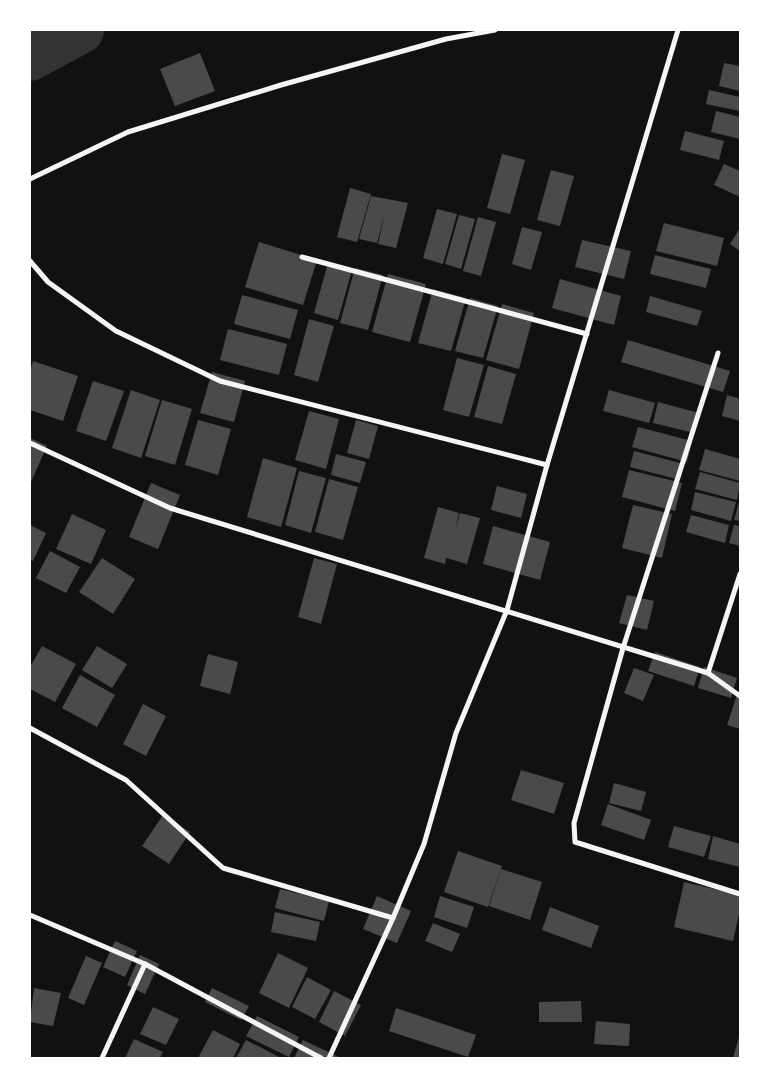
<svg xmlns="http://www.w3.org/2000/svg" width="770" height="1088" viewBox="0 0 770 1088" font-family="'Varela Round',sans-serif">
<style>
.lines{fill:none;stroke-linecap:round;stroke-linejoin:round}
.river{stroke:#333;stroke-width:48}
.building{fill:#4a4a4a}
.minor{stroke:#f5f5f5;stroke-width:5}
</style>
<rect width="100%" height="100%" fill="#111"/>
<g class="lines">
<polyline class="river" points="30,57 80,30"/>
</g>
<g class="building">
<polygon points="200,53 215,91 175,106 160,69"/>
<polygon points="724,63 740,66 740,91 719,86"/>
<polygon points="709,90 740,97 740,111 706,104"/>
<polygon points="716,111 740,117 740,139 711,132"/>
<polygon points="685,131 724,141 719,160 680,150"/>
<polygon points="502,154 525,160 510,214 487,208"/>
<polygon points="724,164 740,171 740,197 714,185"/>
<polygon points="551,170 574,176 560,226 537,220"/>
<polygon points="350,188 371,194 357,242 337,237"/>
<polygon points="371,196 408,203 396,248 378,244 385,213 377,243 359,239"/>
<polygon points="437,209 457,214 443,264 423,258"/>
<polygon points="459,215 475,219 461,269 445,264"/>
<polygon points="478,217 496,222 481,276 463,271"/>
<polygon points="664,223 724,238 717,266 656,251"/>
<polygon points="522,227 542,232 531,270 512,264"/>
<polygon points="740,228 740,251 730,244"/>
<polygon points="582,240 631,251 624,279 575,267"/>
<polygon points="259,242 317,260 303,305 245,287"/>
<polygon points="655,255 711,269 706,288 650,274"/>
<polygon points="328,263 352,270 338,320 314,313"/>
<polygon points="355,268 383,275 368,330 340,323"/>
<polygon points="388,274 426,284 410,342 372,332"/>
<polygon points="560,279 621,296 614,325 552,308"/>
<polygon points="433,289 466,298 451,351 418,343"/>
<polygon points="242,295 298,310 290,339 234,324"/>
<polygon points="650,296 702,311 697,326 646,312"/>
<polygon points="470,298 498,306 483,358 455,351"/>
<polygon points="502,304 534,313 519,369 486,360"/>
<polygon points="309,319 334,326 318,382 294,375"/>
<polygon points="228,329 287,344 279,375 220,360"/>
<polygon points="628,340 730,371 723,392 621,362"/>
<polygon points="457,358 484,365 469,417 443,410"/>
<polygon points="33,361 78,376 63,421 30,410 30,371"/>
<polygon points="488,366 516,374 502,424 474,417"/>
<polygon points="212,372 245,381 234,422 200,413"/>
<polygon points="93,381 124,391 106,441 76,431"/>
<polygon points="131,390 160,400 141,458 112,448"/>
<polygon points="609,390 655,403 649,423 603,411"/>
<polygon points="727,395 740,399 740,421 722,416"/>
<polygon points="162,400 192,409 175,465 145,456"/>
<polygon points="658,402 699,413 694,433 653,423"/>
<polygon points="309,411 339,419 326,469 295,460"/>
<polygon points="198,420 231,429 218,475 185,465"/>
<polygon points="356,420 378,426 369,459 347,453"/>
<polygon points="638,427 692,441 687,462 632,447"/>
<polygon points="30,438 47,446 30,484"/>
<polygon points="705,449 740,459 740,481 699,470"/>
<polygon points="634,451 684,464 680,480 630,467"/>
<polygon points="336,454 366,462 360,483 331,475"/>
<polygon points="263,458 297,468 281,527 247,517"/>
<polygon points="629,470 682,483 675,511 622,497"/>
<polygon points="299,471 326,478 311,533 285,525"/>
<polygon points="700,472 740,483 737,500 695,489"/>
<polygon points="329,479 358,487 343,540 315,532"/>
<polygon points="151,483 180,495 158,549 129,537"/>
<polygon points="497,486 527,494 521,518 491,510"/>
<polygon points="695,492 736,502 731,521 691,510"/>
<polygon points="740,499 740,521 734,520"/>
<polygon points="633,505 672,514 662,558 622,548"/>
<polygon points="438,507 459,513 455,530 460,513 480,518 467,564 446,558 445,564 424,558"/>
<polygon points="72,514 106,530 91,564 56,549"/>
<polygon points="691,515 729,525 725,543 686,532"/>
<polygon points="30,525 46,533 33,561 30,559"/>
<polygon points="734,525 740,526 740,546 729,543"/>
<polygon points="493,526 550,542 540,580 483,564"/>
<polygon points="50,551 80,567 66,593 36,578"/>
<polygon points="102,558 135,579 113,614 79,592"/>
<polygon points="314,558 337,564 321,624 298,617"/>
<polygon points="627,595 654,601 647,630 619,623"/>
<polygon points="42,646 76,664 55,702 30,689 30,667"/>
<polygon points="97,646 127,664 112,688 82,670"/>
<polygon points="655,652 700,667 694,686 648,671"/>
<polygon points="208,654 238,662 230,694 200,686"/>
<polygon points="704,667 737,678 731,698 698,688"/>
<polygon points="634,668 654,675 643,701 624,693"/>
<polygon points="80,675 115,695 97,727 62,708"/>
<polygon points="738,692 740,693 740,729 727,725"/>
<polygon points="143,704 166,716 146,756 123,744"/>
<polygon points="521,770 564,783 554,814 511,800"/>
<polygon points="614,783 646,792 641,811 609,803"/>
<polygon points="608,804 651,820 644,840 601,825"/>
<polygon points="163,815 190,832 169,864 142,846"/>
<polygon points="674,826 711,836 704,857 668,847"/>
<polygon points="713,836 740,844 740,867 708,859"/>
<polygon points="458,851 502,866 488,907 444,892"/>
<polygon points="501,869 542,882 530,920 489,906"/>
<polygon points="684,882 740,895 740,909 733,941 674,927"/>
<polygon points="280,889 329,901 324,921 275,908"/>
<polygon points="377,896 411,911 397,943 363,929"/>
<polygon points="440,896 474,907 467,928 434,917"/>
<polygon points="550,907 599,926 591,948 542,930"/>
<polygon points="275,912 320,922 316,941 271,932"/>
<polygon points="433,923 460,934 452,952 425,941"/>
<polygon points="115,941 137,951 125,977 103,967"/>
<polygon points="278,953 308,968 289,1008 259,993"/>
<polygon points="140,955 159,964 145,994 127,985"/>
<polygon points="86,956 102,963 84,1005 68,998"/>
<polygon points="307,977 331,990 315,1019 292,1007"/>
<polygon points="34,988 61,993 53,1026 30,1022"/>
<polygon points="212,988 249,1006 241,1020 205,1002"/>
<polygon points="334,991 361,1005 345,1036 319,1022"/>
<polygon points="581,1001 582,1022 539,1022 539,1002"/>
<polygon points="153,1007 179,1019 166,1045 140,1034"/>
<polygon points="396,1008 476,1035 468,1057 389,1031"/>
<polygon points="257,1016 299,1037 289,1057 246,1036"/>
<polygon points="596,1021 630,1024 629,1046 594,1044"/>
<polygon points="213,1030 240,1044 233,1058 198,1058"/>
<polygon points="739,1037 740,1058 733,1058"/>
<polygon points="134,1039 163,1052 160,1058 125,1058"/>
<polygon points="246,1040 281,1058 236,1058"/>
<polygon points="303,1040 341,1058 294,1058"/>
</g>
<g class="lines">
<g class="minor">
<polyline points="30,179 128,132 281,85 446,39 495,30"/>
<polyline points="302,257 587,334"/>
<polyline points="30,261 48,282 116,331 220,381 547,465"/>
<polyline points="718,353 623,648 574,823 575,842 740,894"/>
<polyline points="30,443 170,508 708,673 740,696"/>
<polyline points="708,673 740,574"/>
<polyline points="30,728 126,780 223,868 393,918"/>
<polyline points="30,915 145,964 321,1058"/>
<polyline points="102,1058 145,964"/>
<polyline points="329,1058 393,918 424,844 456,733 507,610 547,465 678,30"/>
</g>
</g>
<rect width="770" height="1088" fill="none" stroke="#ffffff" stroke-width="62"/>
</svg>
